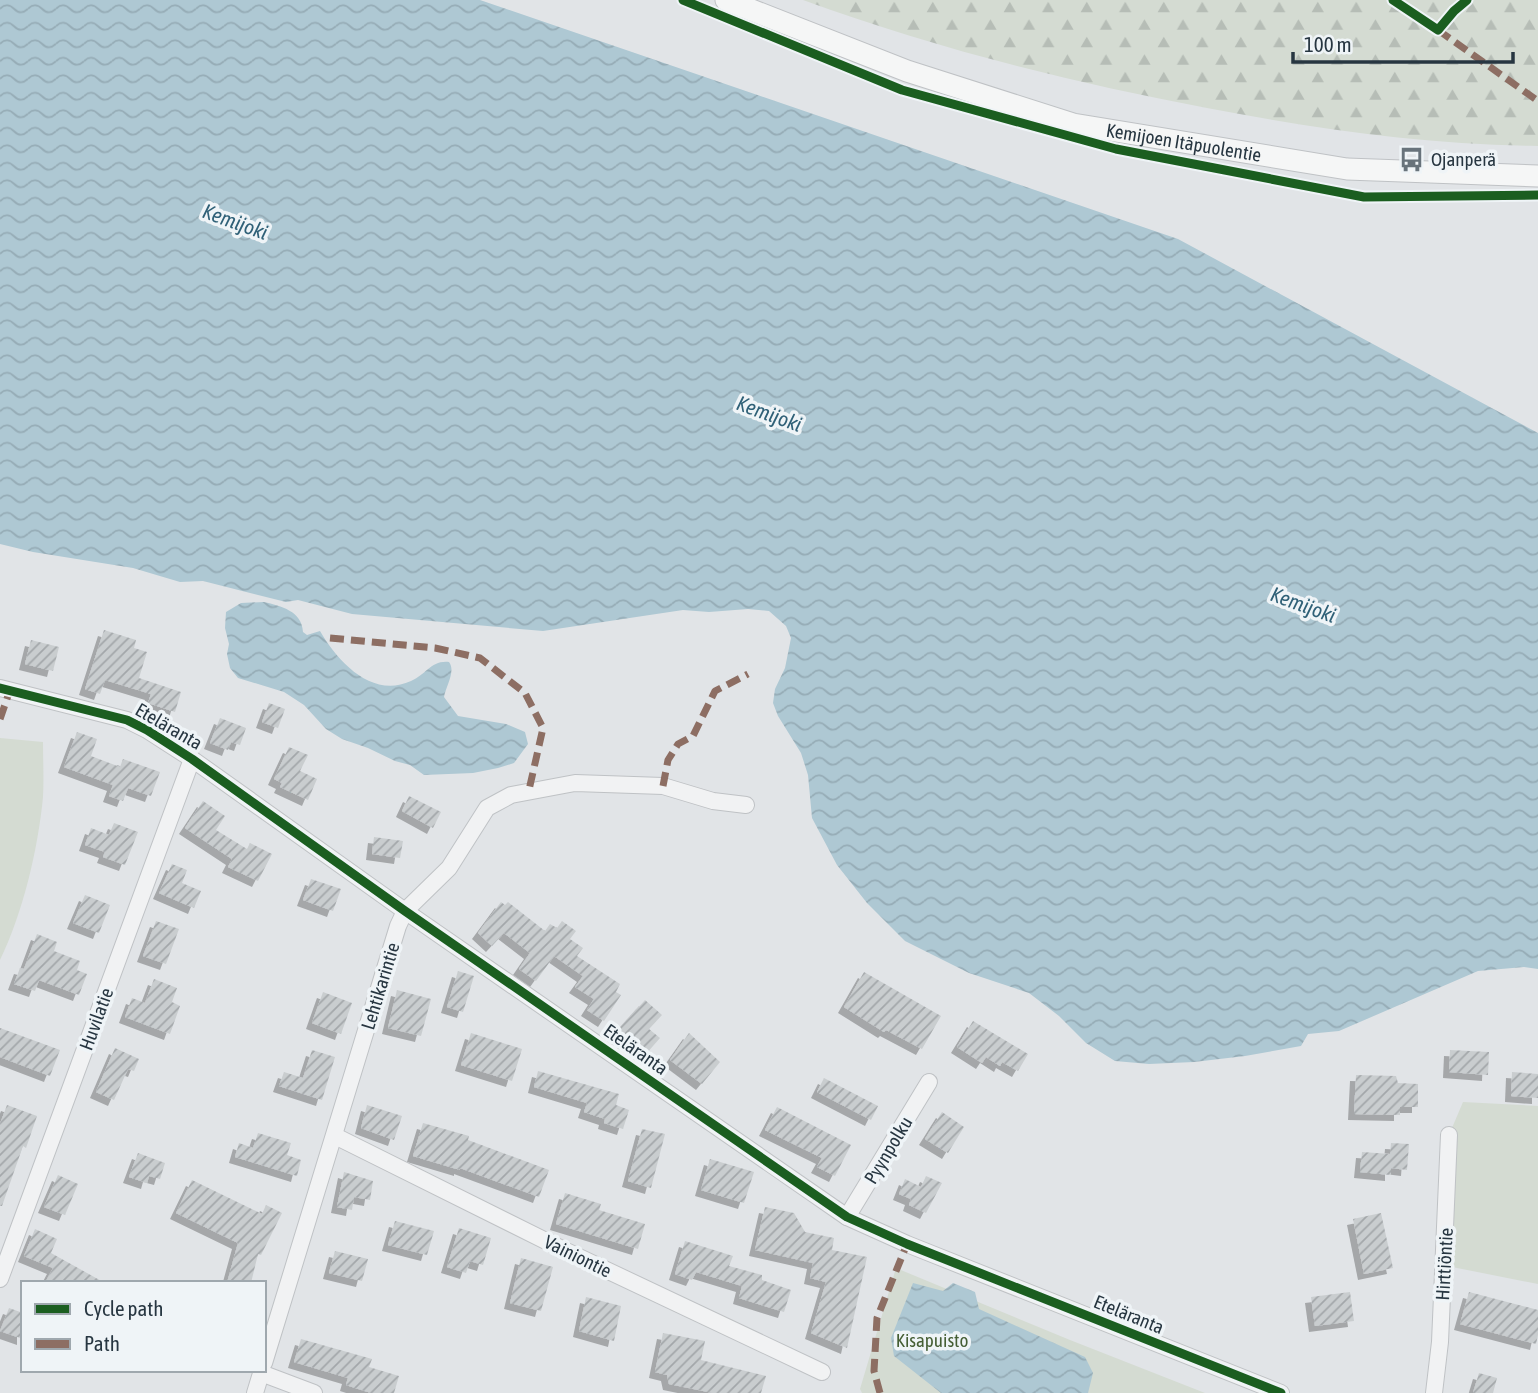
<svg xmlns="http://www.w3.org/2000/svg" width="1538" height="1393" viewBox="0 0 1538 1393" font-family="'Asap Condensed',sans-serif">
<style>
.green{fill:#d4dbd2}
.forest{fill:url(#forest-firs)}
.water{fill:url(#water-waves)}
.building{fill:url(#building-hatch);filter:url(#shadow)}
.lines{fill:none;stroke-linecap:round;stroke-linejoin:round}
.street-casing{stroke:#bfc2c5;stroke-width:18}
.secondary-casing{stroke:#bfc2c5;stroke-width:23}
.street{stroke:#f1f2f3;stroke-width:16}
.secondary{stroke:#f5f6f6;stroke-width:21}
.quiet{stroke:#8d6e63;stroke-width:7;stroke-dasharray:14 7;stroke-linecap:butt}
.cycleway-casing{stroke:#eff4f7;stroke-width:13}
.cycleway{stroke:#1b5e20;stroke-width:9}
.labels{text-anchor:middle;stroke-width:7;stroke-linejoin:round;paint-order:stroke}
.street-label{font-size:19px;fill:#273641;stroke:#eff4f7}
.poi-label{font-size:19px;fill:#273641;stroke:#eff4f7;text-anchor:start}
.park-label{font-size:19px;fill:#455e34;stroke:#eff4f7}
.water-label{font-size:21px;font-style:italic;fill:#2f6077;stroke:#eff4f7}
</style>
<defs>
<pattern id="forest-firs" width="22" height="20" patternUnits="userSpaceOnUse" patternTransform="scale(1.75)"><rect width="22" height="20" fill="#d4dbd2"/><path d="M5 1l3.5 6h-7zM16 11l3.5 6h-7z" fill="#b6bdb6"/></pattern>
<pattern id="water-waves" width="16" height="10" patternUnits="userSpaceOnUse" patternTransform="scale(1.75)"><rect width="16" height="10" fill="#aec8d3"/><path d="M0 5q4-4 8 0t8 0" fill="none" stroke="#96acb6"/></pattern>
<pattern id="building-hatch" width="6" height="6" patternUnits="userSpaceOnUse" patternTransform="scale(1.75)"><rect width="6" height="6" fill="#c9cdcf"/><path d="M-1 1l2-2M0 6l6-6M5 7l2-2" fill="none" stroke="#a3a7aa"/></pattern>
<filter id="shadow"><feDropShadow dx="-6" dy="6" stdDeviation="0" flood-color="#0004"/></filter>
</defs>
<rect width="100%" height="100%" fill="#e1e4e7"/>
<g class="green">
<path d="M0,738l43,4c0,18 1,37 0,55 -5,52 -20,116 -43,163z"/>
<polygon points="1463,1102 1538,1106 1538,1284 1447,1266 1449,1135"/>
<polygon points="896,1268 1070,1340 1205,1393 862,1393 860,1389"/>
</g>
<path class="forest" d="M803,0h735v146c-111,-1 -222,-17 -331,-38 -137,-26 -273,-60 -404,-108z"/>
<g class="water">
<polygon points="0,0 480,0 1178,239 1538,433 1538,969 1524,967 1478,971 1339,1031 1308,1034 1301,1046 1245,1056 1194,1062 1149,1064 1115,1061 1086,1043 1059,1016 1029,993 969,973 905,941 867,903 837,865 812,818 808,775 801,753 778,716 773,703 775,689 785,668 791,638 786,626 769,611 748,609 709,612 683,610 543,631 352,614 298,600 286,602 203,581 180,582 133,568 33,552 0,544"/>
<path d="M264,602c17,4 38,9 39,30l4,3 13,-4c18,31 52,68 91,50 15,-6 20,-21 38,-19 7,9 -3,24 -5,35l14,19 48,8 19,8 3,12 -14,19 -16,5 -25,5 -49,2 -14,-10 -15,-4 -27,-13 -26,-9 -16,-10 -22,-24 -20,-13 -46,-14 -8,-10 -3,-14 2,-10 -4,-16 1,-16 15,-9z"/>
<polygon points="913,1283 943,1291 953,1283 975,1292 979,1309 1085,1357 1093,1373 1088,1393 941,1393 894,1356 891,1338"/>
</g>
<g class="building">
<polygon points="104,630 136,640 134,648 147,652 139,678 181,692 175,712 148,703 151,694 105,680 100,694 85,689"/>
<polygon points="31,640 59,647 53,671 25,664"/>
<polygon points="269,703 285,709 278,728 262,722"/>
<polygon points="220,718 246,728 240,745 231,742 228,750 210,743"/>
<polygon points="77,732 97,739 91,756 120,767 123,759 160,772 151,796 128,788 123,801 109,796 113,785 64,767"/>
<polygon points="289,747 308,755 300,771 317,779 308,800 280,787 282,783 274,779"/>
<polygon points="409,796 441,812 433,828 402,811"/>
<polygon points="203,801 225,816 216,830 247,849 250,843 272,854 258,881 228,867 232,859 185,828"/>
<polygon points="114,823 138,832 125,865 103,857 105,852 85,845 91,828 109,835"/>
<polygon points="374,837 403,841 400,858 372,854"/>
<polygon points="172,864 187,870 182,883 201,891 194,908 159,893"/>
<polygon points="311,879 341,889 333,911 303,900"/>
<polygon points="85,895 110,905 99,933 73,923"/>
<polygon points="501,902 505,905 508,902 545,931 550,924 557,928 562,921 576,931 570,939 583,948 577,956 620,984 616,992 621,995 604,1021 587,1010 594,999 575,987 583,976 554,956 536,981 519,969 530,953 504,933 492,946 478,933"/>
<polygon points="156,921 179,929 166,964 143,956"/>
<polygon points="37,934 57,942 54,951 80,961 77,970 87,974 79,995 39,980 35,991 14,984 20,968 24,969"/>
<polygon points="458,971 474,976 463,1012 447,1007"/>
<polygon points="864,972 941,1016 922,1049 886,1030 884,1032 844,1007"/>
<polygon points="154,979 177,988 172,1002 180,1006 170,1034 125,1017 132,998 145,1003"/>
<polygon points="397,990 431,999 421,1036 388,1028"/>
<polygon points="323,992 352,1003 341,1034 312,1023"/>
<polygon points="645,1000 662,1015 649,1029 660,1038 645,1055 617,1031"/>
<polygon points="973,1021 1028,1054 1018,1071 1002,1062 1000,1066 986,1057 982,1063 957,1047"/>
<polygon points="0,1028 60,1050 50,1076 0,1057"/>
<polygon points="471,1033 522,1049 512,1081 461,1065"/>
<polygon points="689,1033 720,1062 702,1084 670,1060"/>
<polygon points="115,1048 139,1059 134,1071 128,1069 114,1100 96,1092"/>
<polygon points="312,1050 335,1057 322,1100 279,1086 284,1072 303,1078"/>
<polygon points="1450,1050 1489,1052 1488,1075 1449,1072"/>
<polygon points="538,1071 619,1094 616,1105 629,1110 623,1129 604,1123 605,1119 584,1112 587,1103 534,1087"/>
<polygon points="1512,1072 1538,1074 1538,1098 1511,1096"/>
<polygon points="1356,1075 1396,1076 1398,1083 1418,1084 1418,1107 1400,1107 1400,1115 1354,1114"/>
<polygon points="824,1078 878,1106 871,1120 817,1092"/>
<polygon points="7,1105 37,1116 26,1148 23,1146 2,1206 0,1206 0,1124"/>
<polygon points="367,1105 402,1116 394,1140 361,1128"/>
<polygon points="777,1107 851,1145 835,1176 817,1167 822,1158 765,1130"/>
<polygon points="942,1112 964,1127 948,1153 925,1139"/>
<polygon points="423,1123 469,1136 468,1140 549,1170 539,1197 460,1168 460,1170 413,1156"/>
<polygon points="642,1129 665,1134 651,1188 628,1181"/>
<polygon points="258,1133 291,1143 287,1155 301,1160 297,1176 235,1157 239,1143 253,1148"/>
<polygon points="1391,1143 1409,1144 1407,1170 1391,1168 1391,1175 1360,1172 1362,1152 1390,1154"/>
<polygon points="138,1153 165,1163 160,1179 149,1176 147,1183 129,1177"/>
<polygon points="710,1159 754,1172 744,1203 701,1190"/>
<polygon points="344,1172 373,1181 370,1200 354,1197 352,1210 337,1207"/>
<polygon points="58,1175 78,1184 65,1215 44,1207"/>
<polygon points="926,1176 942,1183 926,1213 909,1205 911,1199 899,1194 905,1179 921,1187"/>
<polygon points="192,1180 262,1214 266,1205 282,1213 261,1255 258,1254 251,1283 227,1283 238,1243 176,1213"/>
<polygon points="565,1193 601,1204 599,1210 645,1224 638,1249 556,1224"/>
<polygon points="765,1207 794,1213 805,1232 834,1238 832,1250 867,1257 847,1348 811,1333 826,1282 810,1278 813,1263 755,1250"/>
<polygon points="1381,1213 1393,1268 1364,1274 1353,1219"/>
<polygon points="395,1221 434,1231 427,1255 388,1245"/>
<polygon points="459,1228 491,1238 483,1265 470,1261 466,1273 447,1267"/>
<polygon points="35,1229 57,1239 51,1253 105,1283 45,1283 53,1268 24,1256"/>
<polygon points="685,1241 733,1256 729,1266 762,1275 762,1280 791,1290 784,1312 739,1298 742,1286 696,1272 692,1280 675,1274"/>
<polygon points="335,1251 368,1259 362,1281 329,1273"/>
<polygon points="521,1258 553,1267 541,1311 510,1303"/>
<polygon points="1350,1292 1354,1321 1315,1326 1311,1297"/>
<polygon points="1469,1292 1538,1310 1538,1335 1536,1344 1460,1324"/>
<polygon points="586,1297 621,1306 614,1341 579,1331"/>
<polygon points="9,1308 23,1313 23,1339 0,1331"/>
<polygon points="663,1333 705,1341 701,1360 766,1376 761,1393 713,1393 669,1384 667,1375 655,1372"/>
<polygon points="301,1339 372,1359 369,1367 399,1376 394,1393 371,1393 346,1385 348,1378 294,1362"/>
<polygon points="1479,1373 1497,1378 1493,1393 1473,1393"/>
</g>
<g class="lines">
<defs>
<g id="street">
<polyline points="0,688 127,720 147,730 192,759 405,911 847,1217 907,1244 1281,1393"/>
<polyline points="335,1136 562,1249 822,1372"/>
<polyline points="847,1217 929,1082"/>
<polyline points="0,1279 192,759"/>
<polyline points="264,1363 398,926 405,911 449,868 487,808 511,795 575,783 663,786 713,801 746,805"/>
<polyline points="261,1373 314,1393"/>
<polyline points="255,1393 262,1370"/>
<polyline points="1434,1393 1440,1342 1449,1135"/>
</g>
<g id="secondary">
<path id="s1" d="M726,0l181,71 166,53 274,45 191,7"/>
</g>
</defs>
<use href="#street" class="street-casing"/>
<use href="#secondary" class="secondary-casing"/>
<use href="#street" class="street"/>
<use href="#secondary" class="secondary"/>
<g class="quiet">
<polyline points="1438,30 1538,101"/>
<polyline points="330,638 435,648 480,658 525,693 543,728 529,790"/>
<polyline points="0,719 10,690"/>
<polyline points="663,786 668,760 678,744 693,736 715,691 748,674"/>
<polyline points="880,1393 874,1371 877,1318 907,1244"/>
</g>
<defs>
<g id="cycleway">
<polyline points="683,0 902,90 1116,149 1364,197 1538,195"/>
<polyline points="1393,0 1438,30 1454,11 1467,0"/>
<polyline points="0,688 127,720 147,730 192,759 405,911 847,1217 907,1244 1281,1393"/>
</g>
</defs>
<use href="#cycleway" class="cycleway-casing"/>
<use href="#cycleway" class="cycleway"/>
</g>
<defs>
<symbol id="bus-bare" viewBox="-9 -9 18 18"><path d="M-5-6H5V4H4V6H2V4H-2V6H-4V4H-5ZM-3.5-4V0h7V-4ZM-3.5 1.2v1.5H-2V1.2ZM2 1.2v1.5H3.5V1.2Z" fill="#68737b" stroke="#eff4f7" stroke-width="2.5" paint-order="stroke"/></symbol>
</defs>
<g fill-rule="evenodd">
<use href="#bus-bare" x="1394" y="142" width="35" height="35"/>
</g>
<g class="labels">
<g class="street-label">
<text dy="7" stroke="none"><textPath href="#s1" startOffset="481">Kemijoen Itäpuolentie</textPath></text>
<text transform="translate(169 726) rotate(30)" y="7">Eteläranta</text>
<text transform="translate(380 986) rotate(-73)" y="7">Lehtikarintie</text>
<text transform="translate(96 1019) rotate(-70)" y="7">Huvilatie</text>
<text transform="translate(636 1049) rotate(35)" y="7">Eteläranta</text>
<text transform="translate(888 1150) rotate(-59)" y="7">Pyynpolku</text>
<text transform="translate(578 1256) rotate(26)" y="7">Vainiontie</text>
<text transform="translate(1444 1264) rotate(-87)" y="7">Hirttiöntie</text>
<text transform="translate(1129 1314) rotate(22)" y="7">Eteläranta</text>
</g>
<g class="poi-label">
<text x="1431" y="166">Ojanperä</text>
</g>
<g class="park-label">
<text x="932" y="1347">Kisapuisto</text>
</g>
<g class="water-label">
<text transform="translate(235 222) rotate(20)" y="7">Kemijoki</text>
<text transform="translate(769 414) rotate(20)" y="7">Kemijoki</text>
<text transform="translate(1303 605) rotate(20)" y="7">Kemijoki</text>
</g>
</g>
<rect x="21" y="1281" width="245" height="91" fill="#eff4f7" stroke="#9fa8ae" stroke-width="2"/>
<rect x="35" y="1304" width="35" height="10" fill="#1b5e20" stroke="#9fa8ae" stroke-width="2"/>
<text x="84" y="1316" font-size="21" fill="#273641">Cycle path</text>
<rect x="35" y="1339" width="35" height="10" fill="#8d6e63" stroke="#9fa8ae" stroke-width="2"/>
<text x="84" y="1351" font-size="21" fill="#273641">Path</text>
<path d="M1293 52v10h220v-10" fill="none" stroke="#273641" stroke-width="3.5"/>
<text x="1304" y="52" font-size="21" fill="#273641" stroke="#eff4f7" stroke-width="5" paint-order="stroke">100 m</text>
</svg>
